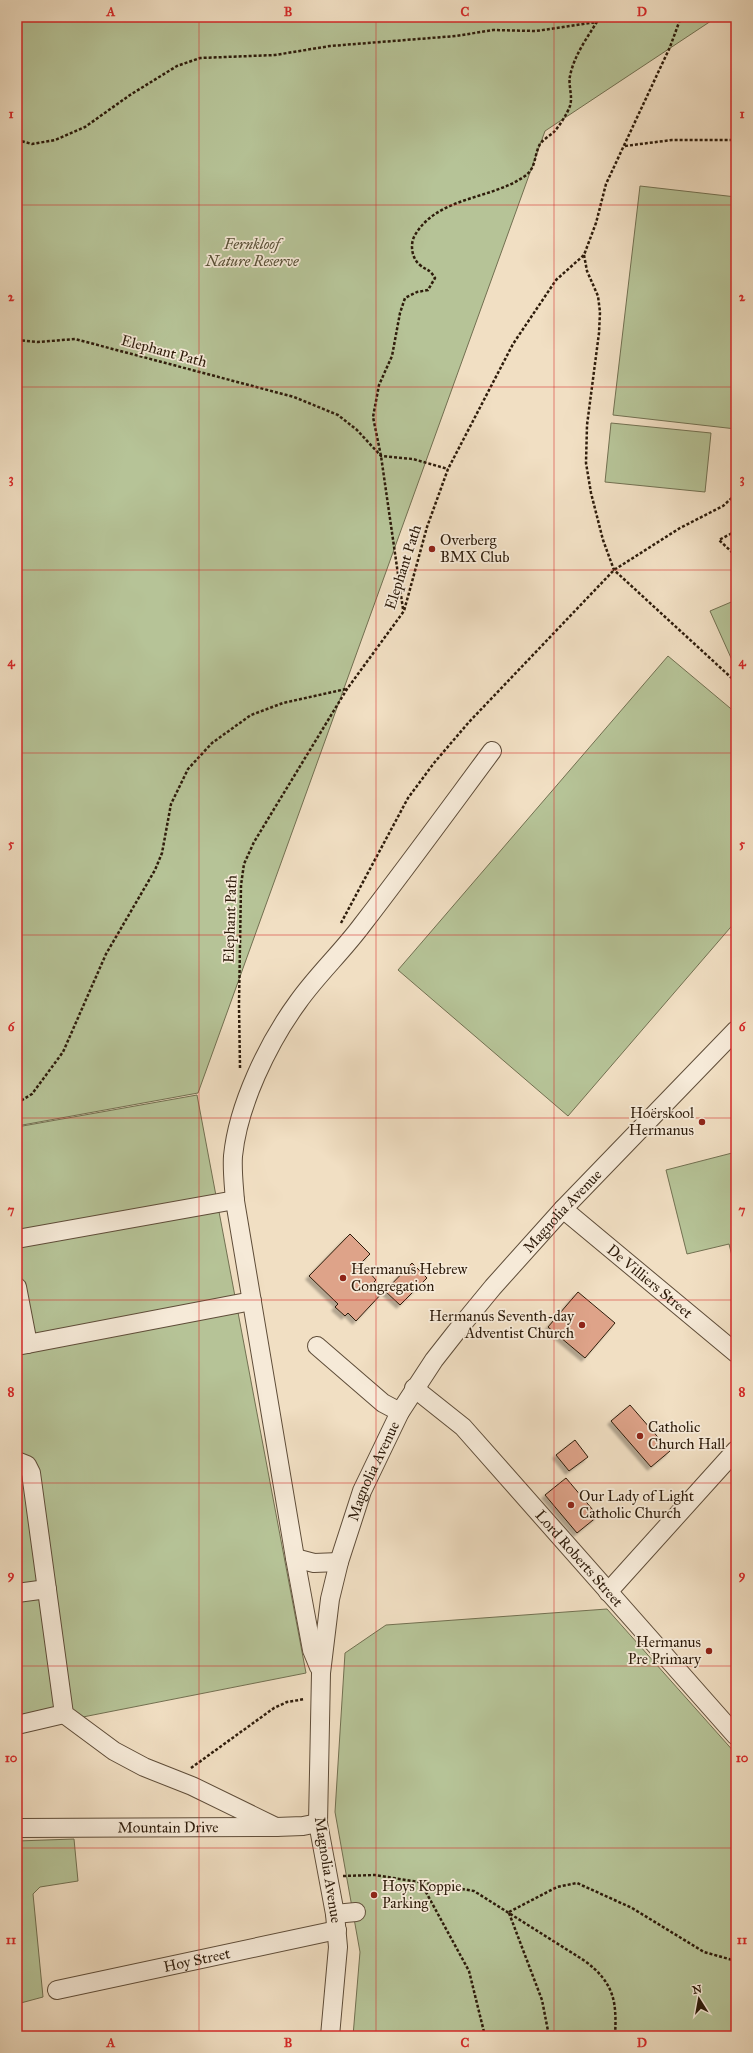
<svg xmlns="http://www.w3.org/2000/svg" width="753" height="2053" viewBox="0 0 753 2053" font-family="'IM FELL Great Primer',serif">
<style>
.green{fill:#b6c397;stroke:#727051}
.building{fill:#dea389;stroke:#2e1c0b;filter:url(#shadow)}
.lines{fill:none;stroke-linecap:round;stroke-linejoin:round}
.minor-casing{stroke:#5f4d39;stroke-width:20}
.path{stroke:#2e1c0b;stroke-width:2.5;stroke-dasharray:3 2;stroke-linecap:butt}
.minor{stroke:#f6ead8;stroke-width:18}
.grid{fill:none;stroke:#d62828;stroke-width:1;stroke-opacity:0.55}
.poi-dot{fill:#8f2418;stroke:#f6ead8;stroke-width:1.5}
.labels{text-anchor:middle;stroke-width:3.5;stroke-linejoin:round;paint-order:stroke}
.park-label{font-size:15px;font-style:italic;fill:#574e35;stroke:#f6ead8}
.street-label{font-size:15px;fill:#2e1c0b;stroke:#f6ead8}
.poi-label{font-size:15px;fill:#2e1c0b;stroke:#f6ead8;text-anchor:start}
.neatline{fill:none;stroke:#d62828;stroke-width:1.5}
.grid-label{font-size:13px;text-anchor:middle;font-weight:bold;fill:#d62828}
</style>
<defs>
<filter id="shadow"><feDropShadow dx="-3.5" dy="3.5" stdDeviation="1" flood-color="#0004"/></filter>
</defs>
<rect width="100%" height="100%" fill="#f1dfc3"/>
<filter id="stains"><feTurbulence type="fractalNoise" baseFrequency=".005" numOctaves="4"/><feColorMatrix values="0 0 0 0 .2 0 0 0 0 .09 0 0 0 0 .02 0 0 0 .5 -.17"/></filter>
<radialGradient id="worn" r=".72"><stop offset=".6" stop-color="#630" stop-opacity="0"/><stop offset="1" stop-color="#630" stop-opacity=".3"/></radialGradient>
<g class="green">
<polygon points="17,17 717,17 545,131 198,1093 17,1126"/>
<polygon points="640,186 736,197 736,429 613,415"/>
<polygon points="611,423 711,433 705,492 605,482"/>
<polygon points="736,600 736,669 710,611"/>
<polygon points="668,656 736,713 736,921 568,1116 398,970"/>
<polygon points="197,1095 306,1673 17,1730 17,1127"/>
<polygon points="736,1152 736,1272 729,1244 687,1254 666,1170"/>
<polygon points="607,1609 736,1754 736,2036 353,2036 360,1952 335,1812 345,1653 386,1625"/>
<polygon points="74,1839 78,1881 40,1887 33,1894 43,1997 17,2004 17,1841"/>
</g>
<g class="building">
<polygon points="350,1234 370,1254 358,1266 367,1274 369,1272 376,1280 374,1282 384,1291 356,1321 348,1313 345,1316 335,1307 338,1304 309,1276"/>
<polygon points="412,1263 427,1278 400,1305 385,1291"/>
<polygon points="578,1292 615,1323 585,1358 548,1327"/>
<polygon points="630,1405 670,1451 651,1467 611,1421"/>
<polygon points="575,1440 588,1457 569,1471 556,1455"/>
<polygon points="566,1478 598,1516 577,1533 545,1495"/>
</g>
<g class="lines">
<defs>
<g id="minor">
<path id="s1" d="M563,1209l173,144"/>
<polyline points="17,1239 235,1200"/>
<polyline points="17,1287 28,1344"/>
<polyline points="17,1346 252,1301"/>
<polyline points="317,1346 383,1403 400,1412"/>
<path id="s2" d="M414,1388l49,39 273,309"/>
<polyline points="17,1461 27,1465 31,1473 64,1714 114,1751 144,1767 192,1786 276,1827"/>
<polyline points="295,1558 314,1563 339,1562"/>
<polyline points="608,1592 736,1450"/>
<polyline points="17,1593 47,1589"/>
<path d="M319,1667l-7,-17 -17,-92 -60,-357c-1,-15 -3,-30 -2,-45 5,-51 35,-113 65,-154 19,-27 44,-50 64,-77 44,-57 87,-116 130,-174"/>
<polyline points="17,1725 64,1714"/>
<path id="s3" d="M17,1828l259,-1 27,-1 15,-3"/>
<polyline points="335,1914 356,1912"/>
<path id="s4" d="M57,1990l280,-60"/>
<path id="s5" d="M330,2036l8,-89 -3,-33 -17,-91 3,-150 9,-74 9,-37 23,-71 38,-79 34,-52 22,-28 37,-45 70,-78 173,-179"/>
</g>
</defs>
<use href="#minor" class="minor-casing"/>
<g class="path">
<polyline points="17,140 32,144 55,140 85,127 130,95 177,66 200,58 275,55 330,46 456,36 493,30 536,31 597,22"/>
<polyline points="625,146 672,140 736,140"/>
<polyline points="584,255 587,271 598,296 600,312 599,333 587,425 586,463 591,493 603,540 614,570 736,682"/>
<polyline points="17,340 38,342 75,339 294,397 338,415 357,430 381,456 413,459 448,469"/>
<polyline points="736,531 719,540 736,556"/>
<path d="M403,609l-22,-153 -8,-39 6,-32 13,-29 8,-43 5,-15 12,-6 11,-2 7,-12c-6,-10 -8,-7 -15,-13 -9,-7 -10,-22 -5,-30 23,-39 76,-35 110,-59 11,-8 9,-19 14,-30 2,-5 10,-10 15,-14 6,-7 13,-18 16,-26 3,-10 -2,-21 0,-30 4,-21 19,-41 30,-59"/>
<polyline points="341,923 408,798 434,763 469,722 614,570 680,528 723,506 736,494"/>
<polyline points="240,1068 239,1005 241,885 244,864 254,842 347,689 404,611 427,527 448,469 513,344 556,280 584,255 596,223 606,184 670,47 681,17"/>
<polyline points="17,1103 32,1094 63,1052 106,954 155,870 162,853 171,804 188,769 212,743 251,715 283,703 346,689"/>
<polyline points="191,1768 274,1708 287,1702 305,1699"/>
<path d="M343,1876l32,-1 99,16 111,70c29,22 32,40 30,75"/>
<polyline points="421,1883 469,1971 485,2036"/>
<polyline points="509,1912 557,1887 577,1883 632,1908 704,1952 736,1961"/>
<polyline points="509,1913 542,2000 549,2036"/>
</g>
<use href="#minor" class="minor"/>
</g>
<path class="grid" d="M199,17v2019M376,17v2019M554,17v2019M17,205h719M17,387h719M17,570h719M17,753h719M17,935h719M17,1118h719M17,1300h719M17,1483h719M17,1666h719M17,1848h719"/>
<g class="poi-dot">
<circle cx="432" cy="549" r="4"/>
<circle cx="702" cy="1122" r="4"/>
<circle cx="343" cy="1278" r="4"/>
<circle cx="582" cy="1325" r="4"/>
<circle cx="640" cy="1436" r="4"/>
<circle cx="571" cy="1505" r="4"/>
<circle cx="709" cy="1651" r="4"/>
<circle cx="374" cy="1895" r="4"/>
</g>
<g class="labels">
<g class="park-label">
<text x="252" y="249">Fernkloof<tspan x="252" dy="17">Nature Reserve</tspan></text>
</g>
<g class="street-label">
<text transform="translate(164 351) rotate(15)" y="5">Elephant Path</text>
<text transform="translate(403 567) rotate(-72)" y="5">Elephant Path</text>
<text transform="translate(230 919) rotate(-88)" y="5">Elephant Path</text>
<text dy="5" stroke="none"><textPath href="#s5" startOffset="899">Magnolia Avenue</textPath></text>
<text dy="5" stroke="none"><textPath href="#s1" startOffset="113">De Villiers Street</textPath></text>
<text dy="5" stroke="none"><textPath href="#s5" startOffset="575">Magnolia Avenue</textPath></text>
<text dy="5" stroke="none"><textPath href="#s2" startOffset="238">Lord Roberts Street</textPath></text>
<text dy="5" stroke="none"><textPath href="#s3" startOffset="151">Mountain Drive</textPath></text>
<text transform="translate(328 1870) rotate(81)" y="5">Magnolia Avenue</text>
<text dy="5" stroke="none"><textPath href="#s4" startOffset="143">Hoy Street</textPath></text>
</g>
<g class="poi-label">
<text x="440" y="545">Overberg<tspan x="440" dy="17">BMX Club</tspan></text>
<text x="694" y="1118" text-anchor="end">Hoërskool<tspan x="694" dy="17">Hermanus</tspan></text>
<text x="351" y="1274">Hermanus Hebrew<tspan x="351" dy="17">Congregation</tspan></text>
<text x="574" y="1321" text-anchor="end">Hermanus Seventh-day<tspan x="574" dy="17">Adventist Church</tspan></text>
<text x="648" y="1432">Catholic<tspan x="648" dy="17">Church Hall</tspan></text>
<text x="579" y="1501">Our Lady of Light<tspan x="579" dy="17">Catholic Church</tspan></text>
<text x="701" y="1647" text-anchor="end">Hermanus<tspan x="701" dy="17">Pre Primary</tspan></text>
<text x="382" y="1891">Hoys Koppie<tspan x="382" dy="17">Parking</tspan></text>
</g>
</g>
<rect width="753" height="2053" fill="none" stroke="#f1dfc3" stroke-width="44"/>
<g transform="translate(699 1999) rotate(349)" stroke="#f6ead8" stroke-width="3" paint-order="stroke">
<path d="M0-3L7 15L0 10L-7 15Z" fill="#2e1c0b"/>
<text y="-6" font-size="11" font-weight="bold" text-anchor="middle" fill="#2e1c0b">N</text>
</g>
<rect x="22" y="22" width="709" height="2009" class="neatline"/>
<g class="grid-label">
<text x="111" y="16">A</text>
<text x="288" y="16">B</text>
<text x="465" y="16">C</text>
<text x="642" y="16">D</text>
<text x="11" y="118">1</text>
<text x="742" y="118">1</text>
<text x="11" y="301">2</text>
<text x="742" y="301">2</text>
<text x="11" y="483">3</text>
<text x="742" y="483">3</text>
<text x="11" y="666">4</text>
<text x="742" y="666">4</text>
<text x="11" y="848">5</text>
<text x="742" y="848">5</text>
<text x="11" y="1031">6</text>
<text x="742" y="1031">6</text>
<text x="11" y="1214">7</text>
<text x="742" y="1214">7</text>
<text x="11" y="1396">8</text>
<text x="742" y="1396">8</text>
<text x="11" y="1579">9</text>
<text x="742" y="1579">9</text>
<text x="11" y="1762">10</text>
<text x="742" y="1762">10</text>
<text x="11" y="1944">11</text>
<text x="742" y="1944">11</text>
<text x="111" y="2047">A</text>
<text x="288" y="2047">B</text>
<text x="465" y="2047">C</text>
<text x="642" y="2047">D</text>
</g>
<rect width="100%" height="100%" filter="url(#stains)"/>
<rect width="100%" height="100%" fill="url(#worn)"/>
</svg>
